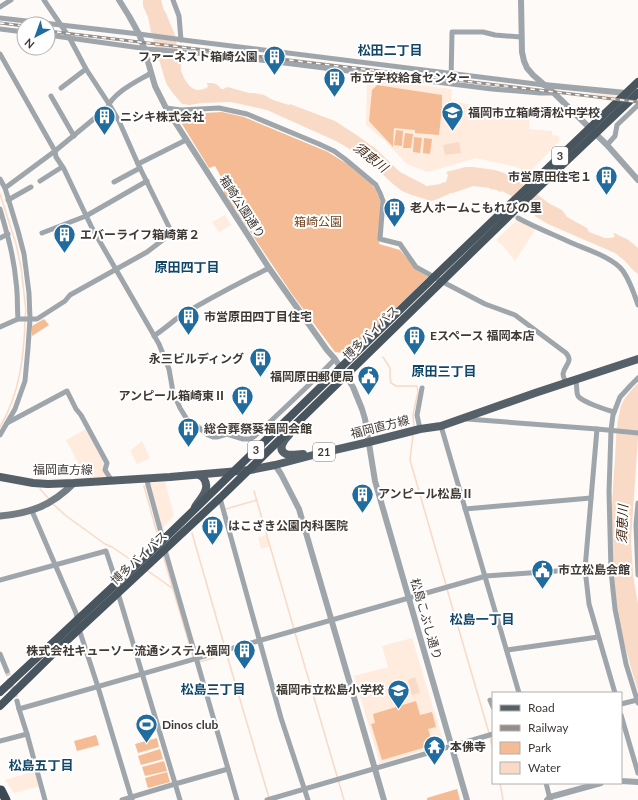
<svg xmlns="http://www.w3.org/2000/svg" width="638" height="800" viewBox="0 0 638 800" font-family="Lato,'Noto Sans JP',sans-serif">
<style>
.built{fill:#ffecdf}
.green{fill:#f4bb94}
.water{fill:#f8dac6}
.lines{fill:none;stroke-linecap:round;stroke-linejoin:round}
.stream{stroke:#f8dac6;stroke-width:1.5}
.minor-tunnel{stroke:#d7d3d1;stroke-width:5;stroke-dasharray:5 2.5;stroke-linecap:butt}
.minor{stroke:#9fa6ab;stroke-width:5}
.tertiary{stroke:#9fa6ab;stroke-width:6}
.secondary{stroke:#747d84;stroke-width:7}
.primary{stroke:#556069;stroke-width:8}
.trunk{stroke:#48545e;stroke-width:8}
.motorway{stroke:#3c4852;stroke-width:9}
.rail-casing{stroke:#938e8a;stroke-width:3}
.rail{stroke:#fff;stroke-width:1.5;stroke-dasharray:4.5;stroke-linecap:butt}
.labels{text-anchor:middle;stroke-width:4;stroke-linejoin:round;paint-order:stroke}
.shield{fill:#fff;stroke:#797471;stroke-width:1}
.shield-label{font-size:11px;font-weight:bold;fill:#3f3934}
.poi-label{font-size:12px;font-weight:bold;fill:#3f3934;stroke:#fff;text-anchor:start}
.street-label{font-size:12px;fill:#3f3934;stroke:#fff}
.park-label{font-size:12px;fill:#734420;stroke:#fff}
.neighbourhood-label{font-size:13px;font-weight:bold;fill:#114669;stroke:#fff}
.water-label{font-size:13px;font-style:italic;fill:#41240f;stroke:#fff}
</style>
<rect width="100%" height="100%" fill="#fdfaf8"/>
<g class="built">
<polygon points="367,79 452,89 451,101 473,105 483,114 529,117 529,129 552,131 552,135 559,136 559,139 560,140 528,174 517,167 476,158 428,172 407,164 384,140 366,125"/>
<polygon points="591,91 638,97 638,104 591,98"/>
<polygon points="225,215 231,225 219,232 212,222"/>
<polygon points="517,220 533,227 535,230 515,261 503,246 496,240"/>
<polygon points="86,429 105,463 107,477 86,478 66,440"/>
<polygon points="142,441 150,458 137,464 130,451"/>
<polygon points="165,482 174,515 161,530 149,483"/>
<polygon points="266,535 270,546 261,549 258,537"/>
<polygon points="412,638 444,744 380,764 354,676 388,667 382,646"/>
<polygon points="35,771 40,786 14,793 5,780"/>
</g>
<g class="green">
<polygon points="377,85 442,95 442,107 439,135 415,133 415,130 394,128 393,147 369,121 372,90"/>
<polygon points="174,111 187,114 222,112 244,117 328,152 347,164 372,185 376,190 381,203 379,244 400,250 418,271 428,277 349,354 335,352 292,294 224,193 225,186 219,173 215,166 209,168"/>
<polygon points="396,130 403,131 402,146 394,145"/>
<polygon points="405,133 413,134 411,148 403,148"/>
<polygon points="414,137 422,138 420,153 413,152"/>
<polygon points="424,138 432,139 430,154 423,153"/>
<polygon points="44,319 49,325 32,336 32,326"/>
<polygon points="416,701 420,715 432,712 436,727 428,729 433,745 382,760 371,724 375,723 373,714"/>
<polygon points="96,735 99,745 77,751 74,741"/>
<polygon points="157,738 159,747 138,753 135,744"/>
<polygon points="160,749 163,759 141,765 138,756"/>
<polygon points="164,761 167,771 145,776 142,767"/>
<polygon points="167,772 170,782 148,788 145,778"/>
<polygon points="457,789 460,800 427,800 427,798"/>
</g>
<g class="water">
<path d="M143,0h18l3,11h1l10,24 6,31c-1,5 1,7 3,12 6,10 12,16 24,9l-1,-4c7,0 10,0 14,6h2l5,-2 21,6h5l10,2 9,5 16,5 1,-1 45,17 23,15 18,13 24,23 25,13 1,1 15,-2v-1l5,-1 2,-7 -2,-3 20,-5h7l22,3 9,3 17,10 29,21 12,6 5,7 20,11 2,4 16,6h6l3,-1 1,-2 -2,-1 2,-1c4,3 8,4 12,6 4,3 8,6 11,9v26l-6,-5 -8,-9 -9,-7 -67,-29 -12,-7 -4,-5 -7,-3 -15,-14 -8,-4 -2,1 -3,-2 -7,-1v-1l-17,-2 -20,7h-2l-16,7 -4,1 -19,-6 -10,-4 -9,-7 -28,-26 -29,-17 -69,-31 -36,-8 -30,1 -11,2 -8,-1 -10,-12 -6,-9 -15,-51 -3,-15 -5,-11z"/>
<polygon points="459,142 461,153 445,155 443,145"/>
<path d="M638,383v55l-7,101 2,36 5,29v87c-11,-36 -22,-73 -25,-110 -4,-40 -1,-82 2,-122 1,-16 1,-33 5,-49 2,-11 11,-19 18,-27z"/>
<polygon points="415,677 420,693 412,695 408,680"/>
</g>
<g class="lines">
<g class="stream">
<polyline points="0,194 16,244 21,267 26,311 25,317"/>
<polyline points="383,357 390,368 390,378 391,383 396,386 417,386 418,392 413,414 414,428"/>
<path d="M0,427c19,-32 24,-69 25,-106"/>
<polyline points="413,434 410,460 446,585"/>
<polyline points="144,486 159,540"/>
<polyline points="40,489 49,499"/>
<polyline points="254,491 294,629"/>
<polyline points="53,504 65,515 105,544 112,547 134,562"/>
<polyline points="226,509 257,500"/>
<polyline points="192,533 225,648"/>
<polyline points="163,555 193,657"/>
<polyline points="148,571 172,588"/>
<polyline points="447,589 489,733"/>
<polyline points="295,633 344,800"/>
<polyline points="226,652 269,798"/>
<polyline points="199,662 227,654"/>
<polyline points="490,737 493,751"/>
<polyline points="500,783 503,800"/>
</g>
<g class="minor-tunnel">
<polyline points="499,205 518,218"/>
<polyline points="7,671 17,701"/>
</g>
<g class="minor">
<polyline points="173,0 179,16 181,40"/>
<polyline points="0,7 11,0"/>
<polyline points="0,18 139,34 191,41 544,85"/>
<polyline points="0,29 24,32"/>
<polyline points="48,35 148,49 220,55 492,89 540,93 554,93"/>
<path d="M0,54l55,97 1,6 8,12 28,59 67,116 10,25 4,23 7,16 8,13 9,5 11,9 5,2h4l10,-3 16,5h7l5,-3c27,-26 54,-50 80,-77"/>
<polyline points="451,83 452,32 483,32 495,35 521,37"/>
<polyline points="61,88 86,69"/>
<polyline points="51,96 74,136"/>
<path d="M166,108l15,2 38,-2 28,6 72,30 15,7 11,8 31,26 4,8 3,8 -3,38 20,5 16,23 25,14 44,23 30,11 51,38c8,9 -2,12 -3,21 0,3 2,6 3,9"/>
<polyline points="607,145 615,136 617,125 638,105"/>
<polyline points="138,164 186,140"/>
<polyline points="0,179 5,188 18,231 24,254 29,293 30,319 28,348 25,381 15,409 0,435"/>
<polyline points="40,181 62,167"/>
<polyline points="114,182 140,168"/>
<path d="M5,188l50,-37 52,-43c7,-16 29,-26 44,-35"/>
<polyline points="8,200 31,187"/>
<path d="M0,209c7,24 14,48 16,73 2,12 1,25 2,37"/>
<path d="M518,218c16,9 37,17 54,25 14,6 42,15 51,28 7,10 11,22 15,34"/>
<polyline points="42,233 86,216 147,181"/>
<polyline points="0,238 8,234"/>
<polyline points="0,327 18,319 37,319 65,301 70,295 147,252 172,233 138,164 119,121 109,104 86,69 69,37 44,0"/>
<path d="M154,336c7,-5 15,-11 22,-17 29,-19 62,-35 93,-51"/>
<polyline points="638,378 631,385 620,397 613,415 611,430 609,492 611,571 615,609 626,664 638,703"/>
<path d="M576,380c1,5 0,12 2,16 4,6 29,14 36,16"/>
<polyline points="467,419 597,429 638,433"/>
<polyline points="7,423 67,391 76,409 81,415 107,463 105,470 112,481"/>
<polyline points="441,426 519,693"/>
<polyline points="420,429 417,415 422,388"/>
<polyline points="597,429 585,569 589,604 615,693"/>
<polyline points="147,479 148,485 163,540"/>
<polyline points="220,498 281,718 308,800"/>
<polyline points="638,503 636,525 638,575"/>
<polyline points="465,509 591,498"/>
<polyline points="32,511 76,613 79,629 98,687 132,800"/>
<polyline points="165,550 237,800"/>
<polyline points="0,580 106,551 117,584"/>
<polyline points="118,593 180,800"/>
<polyline points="507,650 598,637"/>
<polyline points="0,654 7,671"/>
<polyline points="490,700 493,707"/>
<polyline points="17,701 19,709"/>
<polyline points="621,704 637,700"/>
<polyline points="621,715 638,773"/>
<polyline points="0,741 27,734"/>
<polyline points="546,783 550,799"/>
<polyline points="45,800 27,734 19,709 486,576 585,569"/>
<polyline points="122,800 175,784 228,769"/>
<polyline points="267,800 493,734"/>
</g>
<g class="tertiary">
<polyline points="119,0 129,16 139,34 144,48 155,86 166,108 269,268 327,350 335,359 353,387 362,409 365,419 375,481 467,800"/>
<polyline points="521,0 522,52 524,61 527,68 533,75 554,93 607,145 638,180"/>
<polyline points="544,85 626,93"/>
<polyline points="275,465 281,474 299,509 384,800"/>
<polyline points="621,781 638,782"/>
<polyline points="547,800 550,797 601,783"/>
</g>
<path class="secondary" d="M0,516c31,-3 51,-10 74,-33"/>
<g class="primary">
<path d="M289,435c-4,4 -13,14 -3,19 5,2 12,0 17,0"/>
<polyline points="0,477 33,483 48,484 74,483 170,477 250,470 275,465 317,454 369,442 420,429 441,426 535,393 638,359"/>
<path d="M195,507c5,-8 16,-18 9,-28 -1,-2 -3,-3 -5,-4"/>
</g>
<g class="trunk">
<polyline points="0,692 163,540 434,277 638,82"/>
<polyline points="0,706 62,645 220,498 516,209 638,93"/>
</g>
<polyline class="motorway" points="1,790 6,800"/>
<defs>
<g id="rail">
<polyline points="0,23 24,26"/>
<polyline points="48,31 638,102"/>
</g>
</defs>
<use href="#rail" class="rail-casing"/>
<use href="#rail" class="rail"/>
</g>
<defs>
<symbol id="building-pin" viewBox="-11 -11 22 30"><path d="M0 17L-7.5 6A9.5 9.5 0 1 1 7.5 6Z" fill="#206c9f" stroke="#fff"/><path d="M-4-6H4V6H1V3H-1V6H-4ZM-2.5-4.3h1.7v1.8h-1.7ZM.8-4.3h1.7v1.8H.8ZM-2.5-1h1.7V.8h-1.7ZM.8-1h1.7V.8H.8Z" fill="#fff"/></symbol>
<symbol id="school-pin" viewBox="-11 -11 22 30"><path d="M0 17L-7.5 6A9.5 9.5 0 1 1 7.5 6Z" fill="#206c9f" stroke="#fff"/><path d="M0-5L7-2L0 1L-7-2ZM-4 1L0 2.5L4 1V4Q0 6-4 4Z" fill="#fff"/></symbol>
<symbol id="civic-pin" viewBox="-11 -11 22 30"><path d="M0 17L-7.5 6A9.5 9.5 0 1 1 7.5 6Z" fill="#206c9f" stroke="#fff"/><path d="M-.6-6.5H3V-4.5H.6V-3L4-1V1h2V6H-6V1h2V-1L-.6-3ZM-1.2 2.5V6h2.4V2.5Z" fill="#fff"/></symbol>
<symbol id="stadium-pin" viewBox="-11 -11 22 30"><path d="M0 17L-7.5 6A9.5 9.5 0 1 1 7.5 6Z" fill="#206c9f" stroke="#fff"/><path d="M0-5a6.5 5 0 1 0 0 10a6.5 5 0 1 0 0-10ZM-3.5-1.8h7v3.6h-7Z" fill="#fff"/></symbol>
<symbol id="temple-pin" viewBox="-11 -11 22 30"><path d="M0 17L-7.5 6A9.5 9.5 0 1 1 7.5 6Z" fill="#206c9f" stroke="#fff"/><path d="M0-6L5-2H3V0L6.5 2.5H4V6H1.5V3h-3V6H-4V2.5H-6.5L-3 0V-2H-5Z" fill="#fff"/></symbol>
</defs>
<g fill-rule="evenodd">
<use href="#building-pin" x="262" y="44" width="25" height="34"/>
<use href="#building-pin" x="322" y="66" width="25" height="34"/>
<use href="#school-pin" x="440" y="100" width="25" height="34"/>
<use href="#building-pin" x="92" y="104" width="25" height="34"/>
<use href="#building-pin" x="594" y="164" width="25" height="34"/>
<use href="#building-pin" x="382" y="196" width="25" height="34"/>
<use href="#building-pin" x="52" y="222" width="25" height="34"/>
<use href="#building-pin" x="176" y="304" width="25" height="34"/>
<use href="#building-pin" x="402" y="324" width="25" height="34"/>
<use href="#building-pin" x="248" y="346" width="25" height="34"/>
<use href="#civic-pin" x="356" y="364" width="25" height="34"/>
<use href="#building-pin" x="230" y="384" width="25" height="34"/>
<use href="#building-pin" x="176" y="416" width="25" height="34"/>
<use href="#building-pin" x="350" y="482" width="25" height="34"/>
<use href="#building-pin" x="200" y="514" width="25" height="34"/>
<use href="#civic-pin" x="530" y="558" width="25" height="34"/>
<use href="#building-pin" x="232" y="638" width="25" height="34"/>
<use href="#school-pin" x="386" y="678" width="25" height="34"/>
<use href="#stadium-pin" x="134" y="712" width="25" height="34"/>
<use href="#temple-pin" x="422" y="734" width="25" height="34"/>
</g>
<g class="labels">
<g class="shield">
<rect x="552" y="147" width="16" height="18" rx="3"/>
<rect x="248" y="441" width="16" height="18" rx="3"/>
<rect x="313" y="443" width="22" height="18" rx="3"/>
</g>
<g class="shield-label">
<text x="560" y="160">3</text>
<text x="256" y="454">3</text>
<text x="324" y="456">21</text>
</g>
<g class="poi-label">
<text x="258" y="61" text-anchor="end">ファーネスト箱崎公園</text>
<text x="350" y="82">市立学校給食センター</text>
<text x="468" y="117">福岡市立箱崎清松中学校</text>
<text x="120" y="121">ニシキ株式会社</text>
<text x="592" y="181" text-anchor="end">市営原田住宅１</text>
<text x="410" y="212">老人ホームこもれびの里</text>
<text x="80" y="239">エバーライフ箱崎第２</text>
<text x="204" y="321">市営原田四丁目住宅</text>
<text x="430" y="340">Eスペース 福岡本店</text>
<text x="244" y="363" text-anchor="end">永三ビルディング</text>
<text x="354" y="381" text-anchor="end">福岡原田郵便局</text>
<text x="226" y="400" text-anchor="end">アンピール箱崎東Ⅱ</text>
<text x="204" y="433">総合葬祭葵福岡会館</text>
<text x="378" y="498">アンピール松島Ⅱ</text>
<text x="228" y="530">はこざき公園内科医院</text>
<text x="558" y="574">市立松島会館</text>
<text x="230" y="655" text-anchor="end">株式会社キューソー流通システム福岡</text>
<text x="384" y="694" text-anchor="end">福岡市立松島小学校</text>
<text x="162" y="729">Dinos club</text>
<text x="450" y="751">本佛寺</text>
</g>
<g class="street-label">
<text transform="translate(242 207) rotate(57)" y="4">箱崎公園通り</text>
<text transform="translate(371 333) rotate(-44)" y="4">博多バイパス</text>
<text transform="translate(380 427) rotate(-14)" y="4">福岡直方線</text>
<text x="63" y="474">福岡直方線</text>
<text transform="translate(139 558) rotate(-43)" y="4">博多バイパス</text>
<text transform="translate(426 619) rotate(74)" y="4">松島こぶし通り</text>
</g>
<g class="park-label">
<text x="318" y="226">箱崎公園</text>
</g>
<g class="neighbourhood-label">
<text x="390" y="55">松田二丁目</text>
<text x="187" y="272">原田四丁目</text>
<text x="444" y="376">原田三丁目</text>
<text x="482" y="624">松島一丁目</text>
<text x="213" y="694">松島三丁目</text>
<text x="41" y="770">松島五丁目</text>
</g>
<g class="water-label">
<text transform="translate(371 157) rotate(38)" y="5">須恵川</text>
<text transform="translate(622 524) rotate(-88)" y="5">須恵川</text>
</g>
</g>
<rect x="492" y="692" width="130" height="92" fill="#ffffff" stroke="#b2b0ae"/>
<rect x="500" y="705" width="20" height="6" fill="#556069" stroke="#b2b0ae"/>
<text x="528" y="712" font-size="12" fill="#3f3934">Road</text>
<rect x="500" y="725" width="20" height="6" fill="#938e8a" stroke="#b2b0ae"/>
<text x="528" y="732" font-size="12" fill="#3f3934">Railway</text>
<rect x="500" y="742" width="20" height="12" fill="#f4bb94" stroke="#b2b0ae"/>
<text x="528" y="752" font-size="12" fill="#3f3934">Park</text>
<rect x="500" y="762" width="20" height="12" fill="#f8dac6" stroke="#b2b0ae"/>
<text x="528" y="772" font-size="12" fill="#3f3934">Water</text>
<g transform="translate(36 36) rotate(221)"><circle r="19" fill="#ffffff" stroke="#b2b0ae"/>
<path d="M0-3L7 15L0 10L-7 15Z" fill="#206c9f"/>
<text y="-6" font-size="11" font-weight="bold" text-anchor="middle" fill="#3f3934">N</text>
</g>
</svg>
